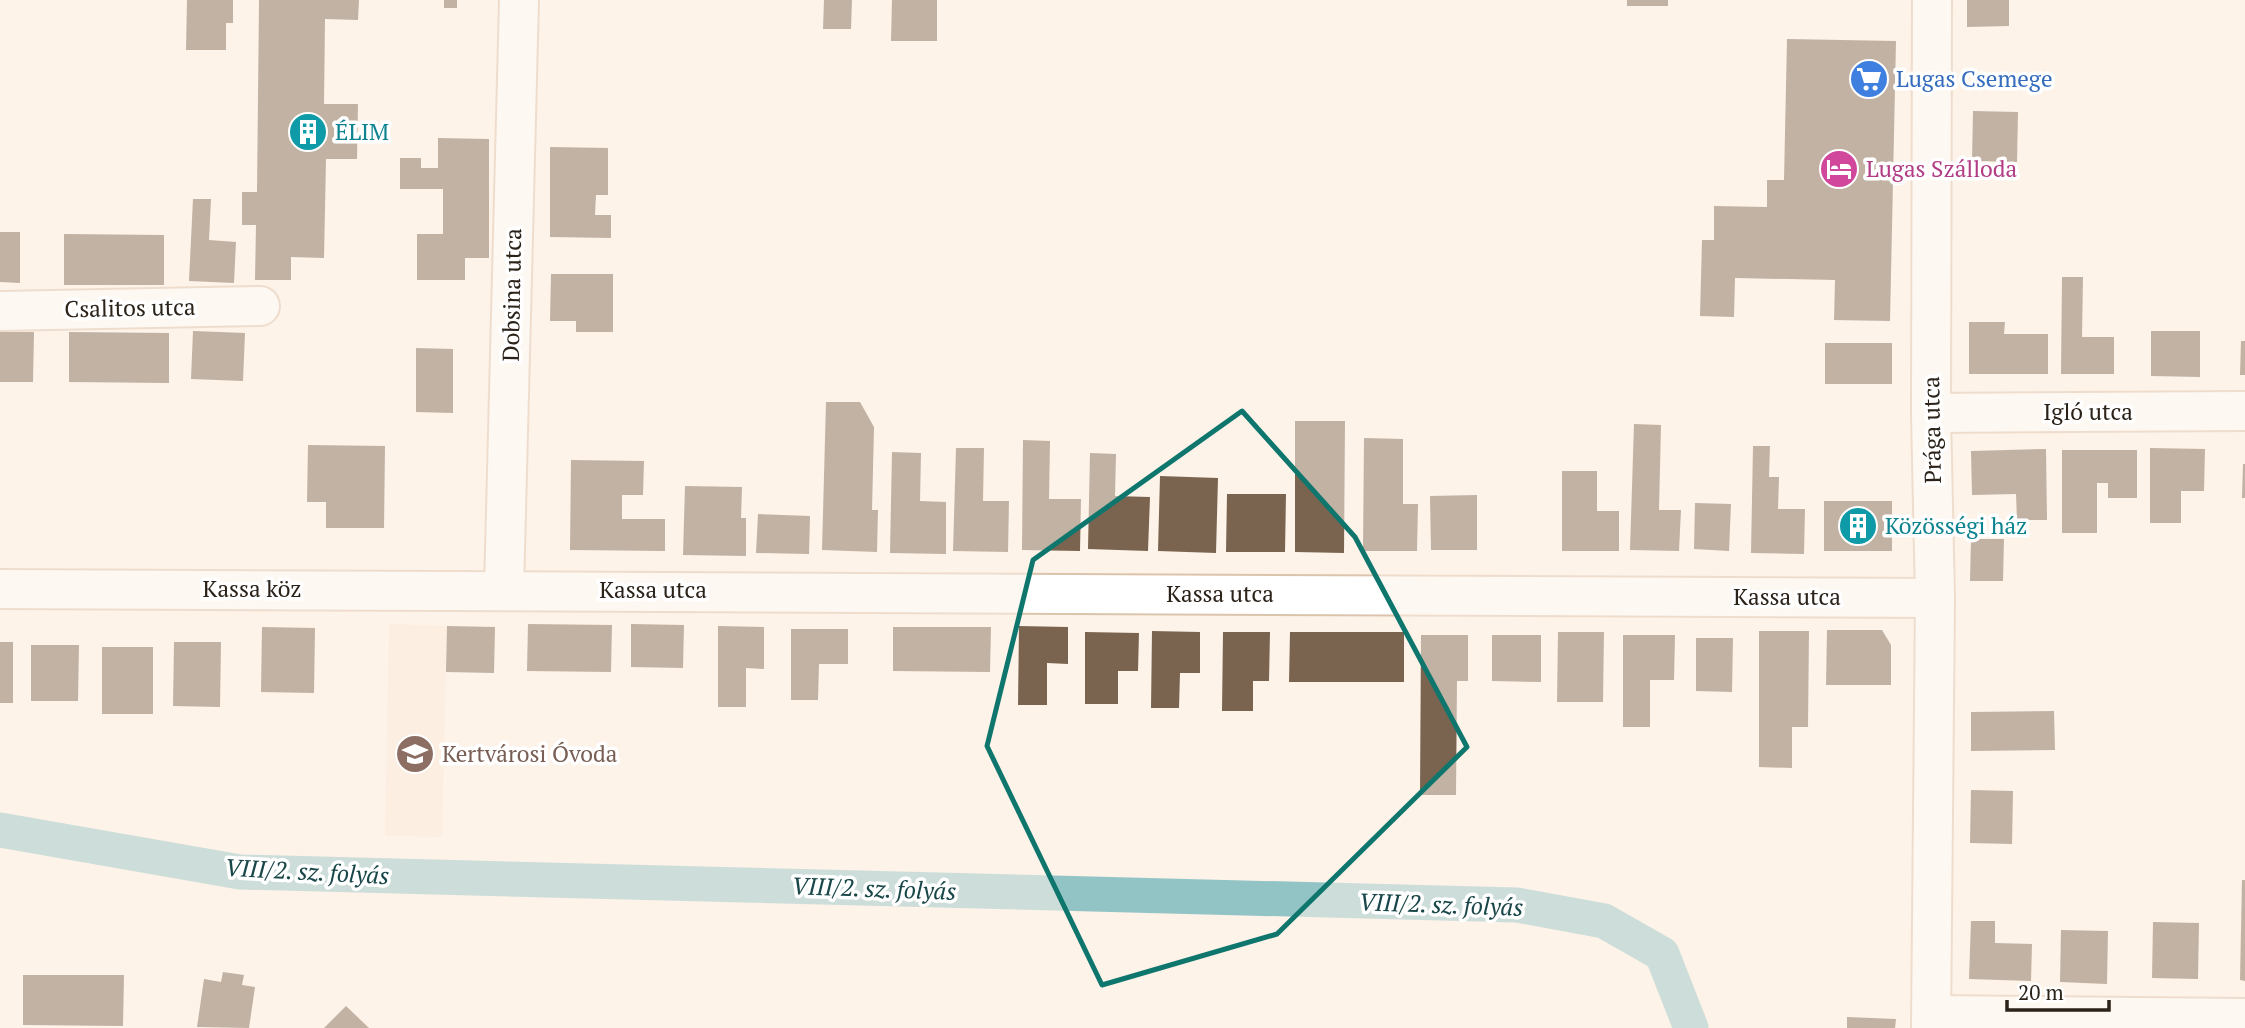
<svg xmlns="http://www.w3.org/2000/svg" width="2245" height="1028" viewBox="0 0 2245 1028" font-family="'PT Serif',serif">
<style>
.built{fill:#fbe8d6}
.lines{fill:none;stroke-linecap:round;stroke-linejoin:round}
.canal{stroke:#92c4c6;stroke-width:35}
.building{fill:#7a644f}
.minor-casing{stroke:#dcc4ac;stroke-width:42}
.minor{stroke:#fff;stroke-width:38}
.marked{fill:none;stroke:#0f766e;stroke-width:5;stroke-linejoin:round}
.labels{text-anchor:middle;stroke-width:7;stroke-linejoin:round;paint-order:stroke}
.shop-label{font-size:23px;fill:#366cbe;stroke:#fff;text-anchor:start}
.culture-label{font-size:23px;fill:#0d838f;stroke:#fff;text-anchor:start}
.hotel-label{font-size:23px;fill:#b23c85;stroke:#fff;text-anchor:start}
.street-label{font-size:23px;fill:#2b2219;stroke:#fff}
.education-label{font-size:23px;fill:#785e54;stroke:#fff;text-anchor:start}
.water-label{font-size:24px;font-style:italic;fill:#194749;stroke:#fff}
</style>
<rect width="100%" height="100%" fill="#fdf3e9"/>
<polygon class="built" points="389,624 447,626 442,837 385,836"/>
<g class="lines">
<polyline class="canal" points="0,830 240,872 1517,905 1604,921 1662,954 1691,1028"/>
</g>
<g class="building">
<polygon points="187,0 233,0 233,23 226,23 226,50 186,50"/>
<polygon points="259,0 359,0 358,20 325,19 324,104 358,104 357,159 326,159 324,258 291,257 291,280 255,280 256,225 242,225 242,192 257,192"/>
<rect x="444" y="0" width="13" height="8"/>
<polygon points="824,0 852,0 851,29 823,29"/>
<polygon points="892,0 937,0 937,41 891,41"/>
<rect x="1627" y="0" width="41" height="6"/>
<polygon points="1967,0 2009,0 2009,26 1967,27"/>
<polygon points="1787,39 1896,41 1890,321 1834,320 1835,280 1735,278 1734,317 1700,316 1702,240 1714,240 1714,206 1767,207 1767,180 1784,180"/>
<polygon points="1973,111 2018,112 2017,162 1972,161"/>
<polygon points="438,138 489,139 489,258 465,258 465,280 417,280 417,234 443,234 443,189 400,189 400,158 421,158 421,168 438,168"/>
<polygon points="550,147 608,148 608,195 596,195 595,215 611,215 611,238 550,237"/>
<polygon points="193,199 211,199 209,240 236,242 234,283 189,281"/>
<polygon points="0,232 20,232 20,283 0,282"/>
<polygon points="64,234 164,235 164,285 64,285"/>
<polygon points="551,274 613,274 613,332 576,332 576,321 550,321"/>
<polygon points="2062,277 2083,277 2082,337 2114,337 2114,374 2061,374"/>
<polygon points="1969,322 2005,322 2004,334 2048,334 2048,374 1969,374"/>
<polygon points="193,331 245,333 243,381 191,379"/>
<polygon points="2151,331 2200,331 2200,377 2151,376"/>
<polygon points="0,332 34,332 33,382 0,382"/>
<polygon points="69,332 169,333 169,383 69,382"/>
<polygon points="2241,341 2245,341 2245,375 2240,375"/>
<rect x="1825" y="343" width="67" height="41"/>
<polygon points="416,348 453,349 453,413 416,412"/>
<polygon points="826,402 860,402 874,427 872,510 878,510 877,552 822,550"/>
<polygon points="1295,421 1345,421 1344,553 1295,552"/>
<polygon points="1634,424 1661,425 1659,510 1681,510 1679,551 1630,550"/>
<polygon points="1364,438 1403,439 1403,504 1418,504 1417,551 1363,551"/>
<polygon points="1023,440 1050,441 1049,499 1081,499 1080,551 1022,550"/>
<polygon points="308,445 385,446 384,528 326,528 326,502 307,502"/>
<polygon points="1753,446 1770,446 1769,477 1779,477 1778,509 1805,509 1804,554 1751,553"/>
<polygon points="956,448 984,448 983,501 1009,501 1008,552 953,551"/>
<polygon points="2150,448 2205,449 2204,491 2181,491 2181,523 2150,523"/>
<polygon points="2046,449 2047,520 2017,520 2016,494 1972,495 1971,451"/>
<polygon points="2062,450 2137,450 2137,498 2108,498 2108,483 2097,483 2097,533 2062,533"/>
<polygon points="892,452 921,453 920,501 946,502 946,554 890,553"/>
<polygon points="1090,453 1116,454 1115,496 1150,497 1148,551 1088,549"/>
<polygon points="571,460 644,461 643,495 622,495 622,519 665,519 665,551 570,550"/>
<polygon points="2243,464 2245,464 2245,498 2242,498"/>
<polygon points="1562,471 1597,471 1597,511 1619,511 1619,551 1562,551"/>
<polygon points="1160,476 1218,478 1216,553 1158,551"/>
<polygon points="685,486 742,487 741,518 746,518 746,556 683,555"/>
<polygon points="1227,494 1286,494 1285,552 1226,552"/>
<polygon points="1477,495 1477,550 1431,550 1430,496"/>
<rect x="1824" y="501" width="68" height="50"/>
<polygon points="1695,503 1731,504 1729,551 1694,549"/>
<polygon points="758,514 810,516 809,554 756,553"/>
<polygon points="1971,539 2004,539 2003,581 1970,581"/>
<polygon points="528,624 612,625 611,672 527,671"/>
<polygon points="631,624 684,625 683,668 631,667"/>
<polygon points="447,626 495,627 494,673 446,672"/>
<polygon points="718,626 764,627 764,669 746,668 746,707 718,707"/>
<polygon points="1019,626 1068,627 1068,664 1047,663 1047,705 1018,705"/>
<polygon points="262,627 315,628 314,693 261,692"/>
<polygon points="893,627 991,627 990,672 893,671"/>
<polygon points="791,629 848,629 848,664 819,664 818,700 791,700"/>
<polygon points="1827,630 1882,630 1891,645 1891,685 1826,685"/>
<polygon points="1152,631 1200,632 1200,673 1180,673 1179,708 1151,708"/>
<polygon points="1759,631 1809,631 1808,727 1792,727 1792,768 1759,767"/>
<polygon points="1085,632 1139,633 1138,671 1118,671 1118,704 1085,704"/>
<polygon points="1223,632 1270,632 1269,681 1253,681 1253,711 1222,711"/>
<polygon points="1290,632 1404,632 1404,682 1289,682"/>
<polygon points="1558,632 1604,632 1603,702 1557,702"/>
<polygon points="1421,635 1468,635 1468,681 1457,681 1456,795 1420,795"/>
<polygon points="1492,635 1541,635 1541,682 1492,681"/>
<polygon points="1623,635 1675,635 1674,680 1650,680 1650,727 1623,727"/>
<polygon points="1696,638 1733,638 1732,692 1696,691"/>
<rect x="0" y="642" width="13" height="61"/>
<polygon points="174,642 221,642 220,707 173,706"/>
<polygon points="31,645 79,645 78,701 31,701"/>
<rect x="102" y="647" width="51" height="67"/>
<polygon points="2054,711 2055,750 1971,751 1971,712"/>
<polygon points="1971,790 2013,791 2012,844 1970,843"/>
<polygon points="2242,880 2245,880 2245,981 2240,980"/>
<polygon points="1971,921 1995,921 1995,943 2032,944 2031,981 1969,979"/>
<polygon points="2153,922 2199,923 2198,979 2152,978"/>
<polygon points="2061,930 2108,931 2107,984 2060,982"/>
<polygon points="223,972 244,975 242,985 255,987 249,1028 197,1027 204,979 221,982"/>
<polygon points="23,975 124,975 123,1026 23,1025"/>
<polygon points="346,1006 369,1028 324,1028"/>
<polygon points="1847,1017 1896,1019 1895,1028 1847,1028"/>
</g>
<g class="lines">
<defs>
<g id="minor">
<polyline points="0,311 260,306"/>
<polyline points="1931,413 2245,411"/>
<polyline points="0,589 1935,598"/>
<polyline points="504,590 519,0"/>
<polyline points="1932,1015 2245,1018"/>
<polyline points="1931,1028 1935,598 1931,413 1932,0"/>
</g>
</defs>
<use href="#minor" class="minor-casing"/>
<use href="#minor" class="minor"/>
</g>
<path d="M0 0H2245V1028H0ZM1242,411l113,126 112,210 -190,187 -175,51 -115,-239 46,-186z" fill="#fdf3e9" fill-opacity=".55" fill-rule="evenodd"/>
<path class="marked" d="M1242,411l113,126 112,210 -190,187 -175,51 -115,-239 46,-186z"/>
<defs>
<symbol id="supermarket-disc" viewBox="-11 -11 22 22"><circle r="9.5" fill="#3f7fe0" stroke="#fff"/><path d="M-6-5.5h2.5l.6 2H6L4.5 2H-2.5L-4.4-4H-6ZM-1.5 3.2a1.3 1.3 0 1 0 .1 0ZM3 3.2a1.3 1.3 0 1 0 .1 0Z" fill="#fff"/></symbol>
<symbol id="building-disc" viewBox="-11 -11 22 22"><circle r="9.5" fill="#0f9aa8" stroke="#fff"/><path d="M-4-6H4V6H1V3H-1V6H-4ZM-2.5-4.3h1.7v1.8h-1.7ZM.8-4.3h1.7v1.8H.8ZM-2.5-1h1.7V.8h-1.7ZM.8-1h1.7V.8H.8Z" fill="#fff"/></symbol>
<symbol id="hotel-disc" viewBox="-11 -11 22 22"><circle r="9.5" fill="#d1479c" stroke="#fff"/><path d="M-6-4.5h1.5V1H6V5H4.5V3h-9V5H-6ZM-4 0a1.8 1.8 0 1 1 3.6 0ZM.5 0V-2.5h3Q6-2.5 6 0Z" fill="#fff"/></symbol>
<symbol id="school-disc" viewBox="-11 -11 22 22"><circle r="9.5" fill="#8d6e63" stroke="#fff"/><path d="M0-5L7-2L0 1L-7-2ZM-4 1L0 2.5L4 1V4Q0 6-4 4Z" fill="#fff"/></symbol>
</defs>
<g fill-rule="evenodd">
<use href="#supermarket-disc" x="1847" y="57" width="44" height="44"/>
<use href="#building-disc" x="286" y="110" width="44" height="44"/>
<use href="#hotel-disc" x="1817" y="147" width="44" height="44"/>
<use href="#building-disc" x="1836" y="504" width="44" height="44"/>
<use href="#school-disc" x="393" y="732" width="44" height="44"/>
</g>
<g class="labels">
<g class="shop-label">
<text x="1896" y="87">Lugas Csemege</text>
</g>
<g class="culture-label">
<text x="335" y="140">ÉLIM</text>
<text x="1885" y="534">Közösségi ház</text>
</g>
<g class="hotel-label">
<text x="1866" y="177">Lugas Szálloda</text>
</g>
<g class="street-label">
<text transform="translate(512 295) rotate(-89)" y="8">Dobsina utca</text>
<text transform="translate(130 308) rotate(-1)" y="8">Csalitos utca</text>
<text x="2088" y="420">Igló utca</text>
<text transform="translate(1932 430) rotate(-91)" y="8">Prága utca</text>
<text x="252" y="597">Kassa köz</text>
<text x="653" y="598">Kassa utca</text>
<text x="1220" y="602">Kassa utca</text>
<text x="1787" y="605">Kassa utca</text>
</g>
<g class="education-label">
<text x="442" y="762">Kertvárosi Óvoda</text>
</g>
<g class="water-label">
<text transform="translate(307 872) rotate(3)" y="8">VIII/2. sz. folyás</text>
<text transform="translate(874 889) rotate(2)" y="8">VIII/2. sz. folyás</text>
<text transform="translate(1441 905) rotate(2)" y="8">VIII/2. sz. folyás</text>
</g>
</g>
<path d="M2007 1000v10h102v-10" fill="none" stroke="#2b2219" stroke-width="3.5"/>
<text x="2018" y="1000" font-size="21" fill="#2b2219" stroke="#ffffff" stroke-width="5" paint-order="stroke">20 m</text>
</svg>
